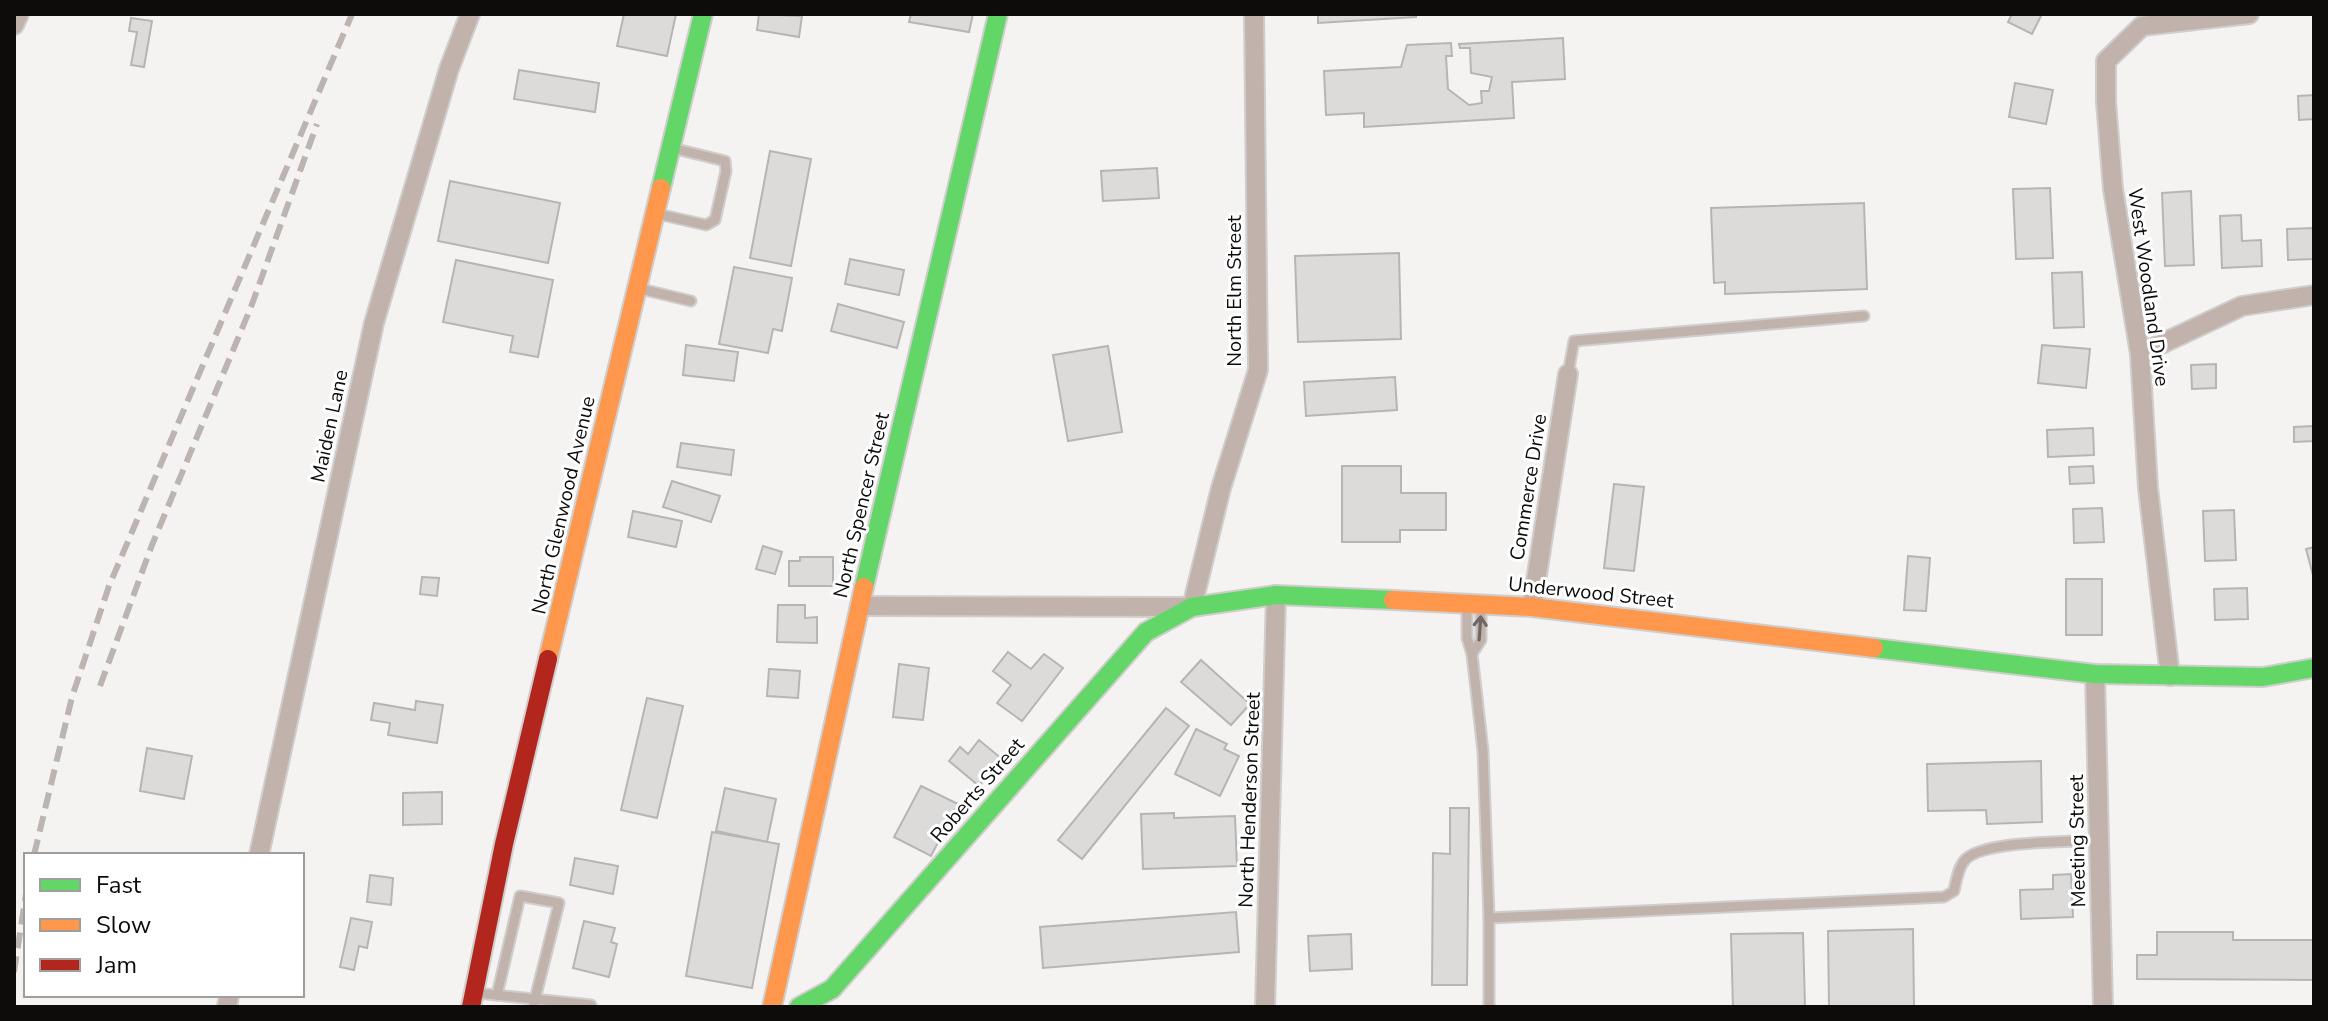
<svg xmlns="http://www.w3.org/2000/svg" width="2328" height="1021" viewBox="0 0 2328 1021" font-family="'Nunito Sans',sans-serif">
<style>
.building{fill:#dddbda;stroke:#b7b5b4;stroke-width:2}
.lines{fill:none;stroke-linecap:round;stroke-linejoin:round}
.lane-casing{stroke:#cfcecd;stroke-width:13}
.street-casing{stroke:#cfcecd;stroke-width:22}
.fast-casing{stroke:#cfcecd;stroke-width:22}
.slow-casing{stroke:#cfcecd;stroke-width:22}
.jam-casing{stroke:#cfcecd;stroke-width:22}
.lane{stroke:#c1b2ac;stroke-width:9}
.street{stroke:#c1b2ac;stroke-width:18}
.fast{stroke:#63d668;stroke-width:18}
.slow{stroke:#ff974d;stroke-width:18}
.jam{stroke:#b3261e;stroke-width:18}
.rail{stroke:#bbb4b1;stroke-width:6;stroke-dasharray:16 8;stroke-linecap:butt}
.oneway{stroke:#706764}
.labels{text-anchor:middle;stroke-width:6;stroke-linejoin:round;paint-order:stroke}
.street-label{font-size:20px;fill:#0d0c0b;stroke:#fff}
</style>
<rect width="100%" height="100%" fill="#f5f3f1"/>
<g class="building">
<polygon points="624,14 676,14 667,56 617,46"/>
<polygon points="759,14 802,16 799,37 757,30"/>
<polygon points="911,14 973,14 969,32 909,22"/>
<polygon points="1318,14 1416,14 1416,17 1318,23"/>
<polygon points="2012,14 2042,14 2032,34 2008,22"/>
<polygon points="131,18 152,21 144,67 131,65 137,32 129,31"/>
<polygon points="1563,38 1565,79 1512,82 1514,118 1364,127 1364,113 1326,115 1324,71 1401,67 1407,45 1451,43 1452,56 1446,56 1448,89 1469,105 1482,103 1481,91 1489,91 1492,77 1471,73 1470,48 1460,48 1459,44"/>
<polygon points="519,70 599,83 595,112 514,99"/>
<polygon points="2015,83 2053,90 2046,124 2009,117"/>
<polygon points="2314,95 2314,119 2299,120 2298,96"/>
<polygon points="770,151 811,159 791,266 750,258"/>
<polygon points="1157,168 1159,198 1103,201 1101,171"/>
<polygon points="450,181 560,203 548,263 438,241"/>
<polygon points="2050,188 2053,258 2016,259 2013,189"/>
<polygon points="2191,191 2194,265 2165,266 2162,193"/>
<polygon points="1864,203 1867,289 1725,294 1725,282 1714,283 1711,208"/>
<polygon points="2241,215 2242,241 2261,240 2262,266 2222,268 2220,216"/>
<polygon points="2314,228 2314,259 2288,260 2287,229"/>
<polygon points="1399,253 1401,339 1298,342 1295,256"/>
<polygon points="850,259 904,270 899,295 845,284"/>
<polygon points="456,260 553,280 538,357 510,352 513,336 443,322"/>
<polygon points="734,267 792,278 782,331 773,329 768,353 719,344"/>
<polygon points="2082,272 2084,327 2054,328 2052,273"/>
<polygon points="838,304 904,322 897,348 831,331"/>
<polygon points="686,345 738,352 734,381 683,375"/>
<polygon points="2042,345 2090,349 2086,388 2038,383"/>
<polygon points="1108,346 1122,432 1068,441 1053,355"/>
<polygon points="2216,364 2216,388 2192,389 2191,365"/>
<polygon points="1395,377 1397,410 1306,416 1304,382"/>
<polygon points="2314,426 2314,441 2294,442 2294,427"/>
<polygon points="2093,428 2094,455 2048,457 2047,430"/>
<polygon points="681,443 734,450 731,475 677,467"/>
<polygon points="1342,466 1401,466 1401,493 1446,493 1446,530 1400,530 1400,542 1342,542"/>
<polygon points="2093,466 2094,483 2070,484 2069,467"/>
<polygon points="672,481 720,496 711,522 663,507"/>
<polygon points="1614,484 1644,487 1634,571 1604,568"/>
<polygon points="2102,508 2104,542 2074,543 2073,509"/>
<polygon points="2234,510 2236,560 2205,561 2203,511"/>
<polygon points="633,511 682,521 676,547 628,537"/>
<polygon points="763,546 782,552 775,574 756,569"/>
<polygon points="2314,547 2314,579 2306,549"/>
<polygon points="1908,556 1930,558 1926,611 1904,610"/>
<polygon points="800,557 833,557 833,586 789,586 789,561 800,561"/>
<polygon points="422,577 439,578 437,596 420,594"/>
<rect x="2066" y="579" width="36" height="56"/>
<polygon points="2247,588 2248,619 2215,620 2214,589"/>
<polygon points="778,605 805,605 805,618 817,617 817,643 777,642"/>
<polygon points="1008,652 1031,669 1044,654 1063,668 1022,721 997,703 1011,685 993,671"/>
<polygon points="1201,660 1250,704 1231,725 1181,682"/>
<polygon points="899,664 929,668 923,720 893,717"/>
<polygon points="769,669 800,671 798,698 767,696"/>
<polygon points="647,698 683,706 657,818 621,810"/>
<polygon points="416,701 443,705 437,743 388,735 390,723 371,720 374,703 415,710"/>
<polygon points="1166,708 1189,726 1082,859 1058,840"/>
<polygon points="1196,729 1227,744 1224,749 1239,756 1220,796 1175,774"/>
<polygon points="979,740 1002,759 979,786 949,761 960,747 968,754"/>
<polygon points="147,748 192,756 184,799 140,791"/>
<polygon points="2041,761 2042,822 1987,824 1986,810 1928,811 1927,764"/>
<polygon points="921,786 958,804 931,856 894,837"/>
<polygon points="725,788 776,799 767,842 716,831"/>
<polygon points="442,792 442,824 403,825 403,793"/>
<polygon points="1450,808 1469,808 1467,985 1432,985 1433,853 1450,854"/>
<polygon points="1174,813 1174,818 1235,816 1237,866 1143,869 1141,814"/>
<polygon points="712,832 779,844 752,988 686,976"/>
<polygon points="575,858 618,866 613,894 570,885"/>
<polygon points="2071,874 2073,917 2021,919 2020,890 2053,889 2053,875"/>
<polygon points="370,875 393,878 391,905 367,902"/>
<polygon points="1236,912 1239,952 1043,968 1040,927"/>
<polygon points="351,918 372,922 367,948 359,946 354,970 340,967"/>
<polygon points="584,921 615,928 611,942 617,944 609,977 573,968"/>
<polygon points="1913,929 1914,1007 1829,1007 1828,931"/>
<polygon points="2157,932 2233,932 2233,940 2314,940 2314,980 2137,979 2137,955 2157,955"/>
<polygon points="1803,933 1805,1007 1733,1007 1731,934"/>
<polygon points="1351,934 1352,969 1310,971 1308,936"/>
</g>
<g class="lines">
<defs>
<g id="lane">
<polyline points="658,214 706,225 715,220 726,171 725,161 676,149"/>
<polyline points="641,289 691,301"/>
<polyline points="1568,374 1574,341 1864,316"/>
<polyline points="1467,606 1467,638 1472,654 1481,640 1481,609"/>
<polyline points="1472,654 1483,751 1489,918"/>
<polyline points="477,993 591,1005 591,1007"/>
<polyline points="497,995 520,896 559,903 533,1007"/>
<path d="M1489,1007v-89l455,-21 10,-6c2,-10 4,-22 10,-30 16,-21 107,-19 135,-21"/>
</g>
<g id="street">
<polyline points="14,25 19,14"/>
<polyline points="2140,354 2242,306 2314,295"/>
<polyline points="860,606 1192,607 1221,488 1258,370 1254,14"/>
<polyline points="1532,607 1568,374"/>
<polyline points="2095,674 2103,1007"/>
<polyline points="2170,676 2148,488 2140,354 2113,189 2106,102 2106,61 2142,26 2249,14"/>
<polyline points="259,855 374,323 449,69 470,14"/>
<polyline points="227,1007 229,995"/>
<polyline points="1265,1007 1276,595"/>
</g>
<g id="fast">
<polyline points="661,188 703,14"/>
<polyline points="864,587 998,14"/>
<polyline points="1874,648 2095,674 2263,677 2314,668"/>
<polyline points="799,1007 832,989 1146,632 1192,607 1276,595 1393,600"/>
</g>
<g id="slow">
<polyline points="1393,600 1532,607 1874,648"/>
<polyline points="548,659 661,188"/>
<polyline points="772,1007 864,587"/>
</g>
<polyline id="jam" points="471,1007 504,844 548,659"/>
</defs>
<use href="#lane" class="lane-casing"/>
<use href="#street" class="street-casing"/>
<use href="#fast" class="fast-casing"/>
<use href="#slow" class="slow-casing"/>
<use href="#jam" class="jam-casing"/>
<use href="#lane" class="lane"/>
<use href="#street" class="street"/>
<use href="#fast" class="fast"/>
<use href="#slow" class="slow"/>
<use href="#jam" class="jam"/>
<g class="rail">
<polyline points="100,686 152,545 251,307 317,124"/>
<polyline points="34,855 72,697 109,586 352,14"/>
<polyline points="14,972 26,894"/>
</g>
</g>
<defs><path id="oneway-shaft" d="M-6 0H5M1.5-3L5.5 0L1.5 3" fill="none" stroke-width="1.6" stroke-linecap="round" stroke-linejoin="round" transform="scale(2)"/></defs>
<use class="oneway" href="#oneway-shaft" transform="translate(1480 628) rotate(-86)"/>
<g class="labels">
<g class="street-label">
<text transform="translate(2149 287) rotate(82)" y="7">West Woodland Drive</text>
<text transform="translate(1234 291) rotate(-90)" y="7">North Elm Street</text>
<text transform="translate(329 426) rotate(-78)" y="7">Maiden Lane</text>
<text transform="translate(1528 487) rotate(-81)" y="7">Commerce Drive</text>
<text transform="translate(563 505) rotate(-77)" y="7">North Glenwood Avenue</text>
<text transform="translate(861 505) rotate(-77)" y="7">North Spencer Street</text>
<text transform="translate(1591 592) rotate(6)" y="7">Underwood Street</text>
<text transform="translate(977 790) rotate(-49)" y="7">Roberts Street</text>
<text transform="translate(1249 800) rotate(-88)" y="7">North Henderson Street</text>
<text transform="translate(2077 841) rotate(-91)" y="7">Meeting Street</text>
</g>
</g>
<rect width="2328" height="1021" fill="none" stroke="#0d0c0b" stroke-width="32"/>
<rect x="24" y="853" width="280" height="144" fill="#ffffff" stroke="#9e9e9d" stroke-width="2"/>
<rect x="40" y="879" width="40" height="12" fill="#63d668" stroke="#9e9e9d" stroke-width="2"/>
<text x="96" y="893" font-size="24" fill="#0d0c0b">Fast</text>
<rect x="40" y="919" width="40" height="12" fill="#ff974d" stroke="#9e9e9d" stroke-width="2"/>
<text x="96" y="933" font-size="24" fill="#0d0c0b">Slow</text>
<rect x="40" y="959" width="40" height="12" fill="#b3261e" stroke="#9e9e9d" stroke-width="2"/>
<text x="96" y="973" font-size="24" fill="#0d0c0b">Jam</text>
</svg>
